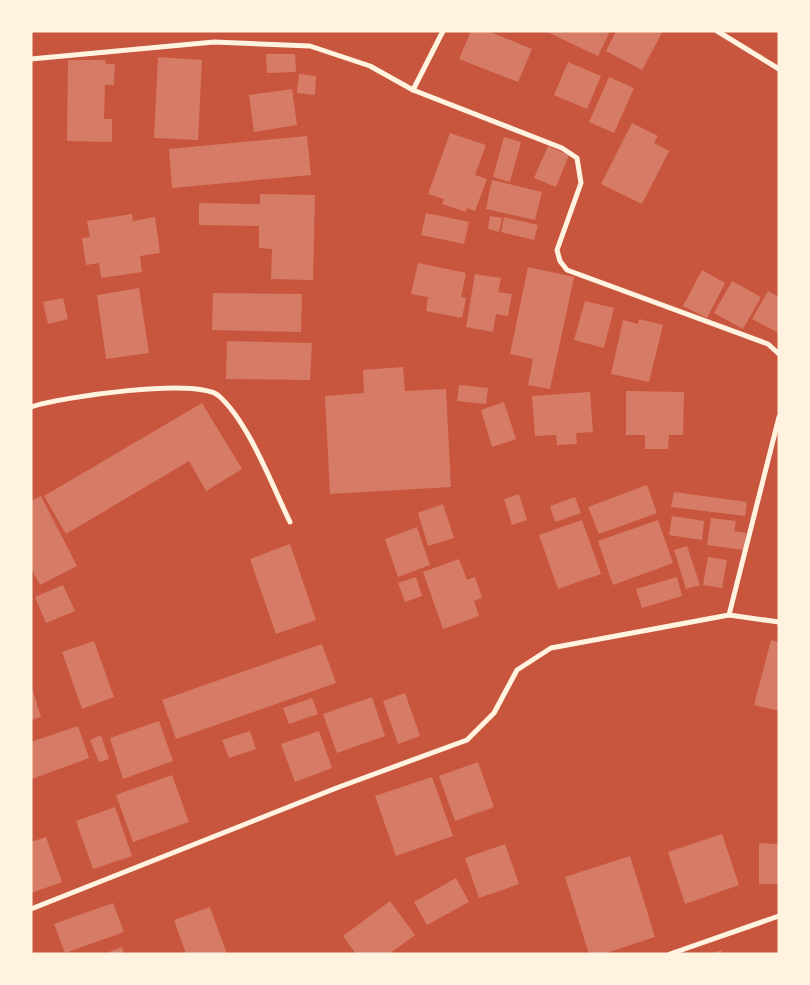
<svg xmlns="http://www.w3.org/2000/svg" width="810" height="985" viewBox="0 0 810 985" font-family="'Exo 2',sans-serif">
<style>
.building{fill:#d67c66}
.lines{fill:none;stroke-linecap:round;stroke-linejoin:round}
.minor{stroke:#fff3e0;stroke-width:5}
</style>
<rect width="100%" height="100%" fill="#c8553d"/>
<g class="building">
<polygon points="471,31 488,31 532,49 518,82 459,59"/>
<polygon points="545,31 610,31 598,56"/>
<polygon points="616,31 663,31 642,70 606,51"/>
<polygon points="266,54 295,54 296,72 267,73"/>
<polygon points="158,57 202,60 198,140 154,138"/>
<polygon points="68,60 105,60 106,64 115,64 114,85 105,85 104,119 112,119 112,142 67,141"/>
<polygon points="568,62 601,76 587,109 554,95"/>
<polygon points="299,74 316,76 315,95 297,93"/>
<polygon points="609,77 634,88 614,133 589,122"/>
<polygon points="292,89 297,125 254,132 249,95"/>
<polygon points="632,123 658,136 654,143 669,151 642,204 601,184"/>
<polygon points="450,133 486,145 475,175 487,179 475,211 467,208 466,212 442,204 444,199 428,194"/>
<polygon points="307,136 311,175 172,188 169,149"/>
<polygon points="504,137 521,142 510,182 493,177"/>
<polygon points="548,146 569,155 556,187 534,178"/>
<polygon points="492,180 542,192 535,220 486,209"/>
<polygon points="260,194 315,195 313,280 271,279 272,249 259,248 259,226 199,225 199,203 260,204"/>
<polygon points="426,213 469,222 464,244 421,235"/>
<polygon points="132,214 133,221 155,217 160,253 140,256 142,272 101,278 99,263 86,265 82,238 90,237 87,221"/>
<polygon points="490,216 502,218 499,232 488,229"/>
<polygon points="504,217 538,225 534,240 501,232"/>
<polygon points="418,263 466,273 461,297 466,298 462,318 426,311 428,297 411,294"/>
<polygon points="528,267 574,277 550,389 528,385 533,359 510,354"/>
<polygon points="702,270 725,283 707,318 683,306"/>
<polygon points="475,274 501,278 498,292 512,294 508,316 496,314 493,332 466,327"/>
<polygon points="732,281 761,297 743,329 714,313"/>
<polygon points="139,288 149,353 106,359 97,295"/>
<polygon points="768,291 779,297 779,333 752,319"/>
<polygon points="213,293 302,294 301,332 212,330"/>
<polygon points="63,298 68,319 48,324 43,302"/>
<polygon points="585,301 614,308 604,348 574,340"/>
<polygon points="639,319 663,325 649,382 611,374 623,320 638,324"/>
<polygon points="227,341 312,343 310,380 226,379"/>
<polygon points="403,367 405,391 446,389 451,487 330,494 325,396 364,393 363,370"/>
<polygon points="459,385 488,388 486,404 457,401"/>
<polygon points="626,391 684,392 683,435 669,435 668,449 645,449 645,435 626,435"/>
<polygon points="590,392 593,432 576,433 577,444 557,445 556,435 535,436 532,396"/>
<polygon points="504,402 516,439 492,447 481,410"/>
<polygon points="202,403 242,469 206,491 189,461 66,534 44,496"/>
<polygon points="647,485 657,513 599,534 588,507"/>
<polygon points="674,492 747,502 745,516 671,507"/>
<polygon points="519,494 527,520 512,525 504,499"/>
<polygon points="41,496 77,566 40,585 31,568 31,501"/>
<polygon points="575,497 581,513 555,522 550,506"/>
<polygon points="443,504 454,538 428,546 418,513"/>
<polygon points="672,516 704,521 702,540 669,535"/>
<polygon points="711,518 736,521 734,531 746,533 744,550 707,545"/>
<polygon points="582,520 601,574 558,589 539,535"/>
<polygon points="658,520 673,563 613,585 598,541"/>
<polygon points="417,527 430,565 398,577 385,539"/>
<polygon points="290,544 316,620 276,634 250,559"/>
<polygon points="687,546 700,585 686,589 674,550"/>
<polygon points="708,557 727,560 722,588 703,585"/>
<polygon points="459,559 467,580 475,577 482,598 474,601 479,616 443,629 423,572"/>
<polygon points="416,577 422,596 405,602 398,583"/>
<polygon points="677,577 682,596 642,608 636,589"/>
<polygon points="63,585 75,611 46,623 35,597"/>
<polygon points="771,640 779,642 779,711 754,705"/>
<polygon points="94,641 114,697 82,709 62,652"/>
<polygon points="322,644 336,683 176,739 162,700"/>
<polygon points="32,688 41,717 31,720 31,689"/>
<polygon points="405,693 420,736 398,744 383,701"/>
<polygon points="372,697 385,736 337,753 323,714"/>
<polygon points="312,698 318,714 289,724 283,708"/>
<polygon points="159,721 173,761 123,779 110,738"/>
<polygon points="78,726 89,758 32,779 31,742"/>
<polygon points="250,731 256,749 229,758 222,740"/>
<polygon points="319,731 332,768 295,782 281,744"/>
<polygon points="101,735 109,759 99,762 90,740"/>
<polygon points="478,762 494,807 455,821 439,776"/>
<polygon points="172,775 189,822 133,842 116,795"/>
<polygon points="432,777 453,836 396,856 375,796"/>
<polygon points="115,807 132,856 93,869 76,821"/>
<polygon points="722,834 739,885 685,904 668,852"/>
<polygon points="46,837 62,882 31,893 31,842"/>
<polygon points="759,843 779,844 779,884 759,884"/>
<polygon points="505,844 519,884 479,898 465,858"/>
<polygon points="630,856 655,937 603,954 589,954 565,877"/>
<polygon points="456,878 469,902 427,925 414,902"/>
<polygon points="390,901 415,935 389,954 356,954 343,936"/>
<polygon points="113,903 124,932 65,953 54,924"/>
<polygon points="210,907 227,954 186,954 174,920"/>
<polygon points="122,947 124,954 104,954"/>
<polygon points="721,950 722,954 710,954"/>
</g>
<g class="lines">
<g class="minor">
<polyline points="717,31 779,69"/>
<polyline points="31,59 214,42 310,46 370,66 413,90 562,148 577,158 581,183 557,250 560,261 567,270 768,344 779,354"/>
<polyline points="413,90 443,31"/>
<path d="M31,407c29,-10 167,-30 188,-11 30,27 53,89 71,126"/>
<polyline points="729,615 779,417"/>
<polyline points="31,909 339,787 467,740 494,713 517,670 551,648 729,615 779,622"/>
<polyline points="670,954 779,916"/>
</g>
</g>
<rect width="810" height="985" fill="none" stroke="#fff3e0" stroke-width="65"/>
</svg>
